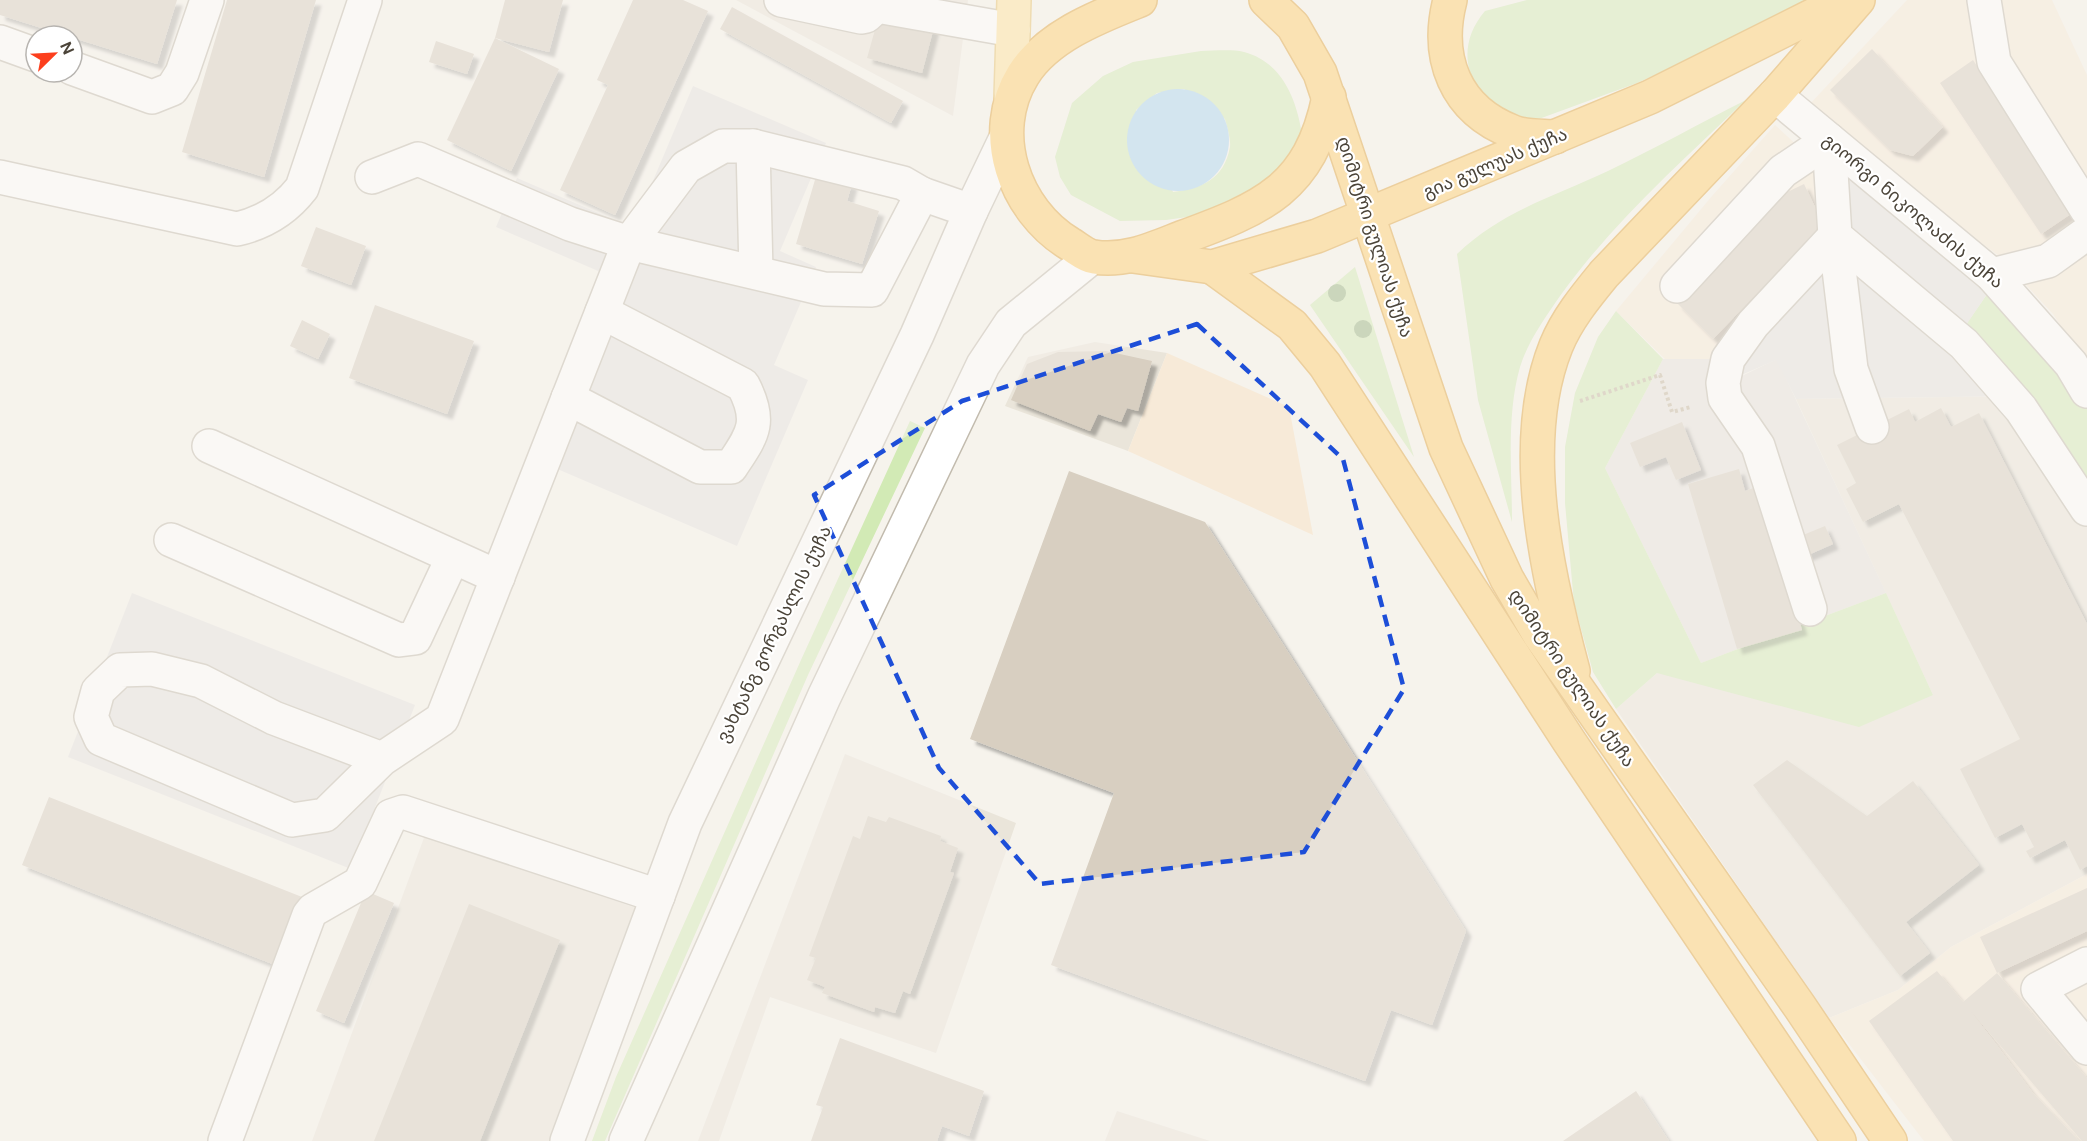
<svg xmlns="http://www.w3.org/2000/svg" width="2087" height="1141" viewBox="0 0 2087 1141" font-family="'DM Sans','Noto Sans Georgian',sans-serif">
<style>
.residential{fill:#eae5da}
.commercial{fill:#f7ead8}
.industrial{fill:#e6e2dd}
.green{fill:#d2eab5;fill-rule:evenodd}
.parking{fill:#e5e3e0}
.water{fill:#a9d4f2}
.building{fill:#d8cfc1;filter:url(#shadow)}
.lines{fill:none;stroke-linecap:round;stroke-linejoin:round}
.minor-casing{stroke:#c2bbae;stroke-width:36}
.major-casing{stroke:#e6c16a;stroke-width:36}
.highway-casing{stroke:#e0a43c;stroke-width:36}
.path{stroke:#c4b79f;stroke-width:4;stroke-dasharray:3 3;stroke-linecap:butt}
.minor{stroke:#fff;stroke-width:33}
.major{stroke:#ffe39c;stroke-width:33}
.highway{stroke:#ffcf6e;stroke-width:33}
.tree{fill:#97b381}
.marked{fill:none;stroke:#1d4ed8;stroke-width:4.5;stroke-dasharray:12 8;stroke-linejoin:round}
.labels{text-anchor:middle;stroke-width:4.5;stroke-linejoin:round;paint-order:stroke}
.street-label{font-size:18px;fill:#4b4439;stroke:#fff}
</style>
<defs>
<filter id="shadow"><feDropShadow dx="5.5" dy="5.5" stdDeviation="1.5" flood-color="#0004"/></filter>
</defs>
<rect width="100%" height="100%" fill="#f6f3ec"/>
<g class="residential">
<polygon points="736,0 968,0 953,116"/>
<polygon points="1095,342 1167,353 1128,451 1005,406 1028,357"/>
<polygon points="2025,396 2087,487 2087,874 1951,947 1898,990 1829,1018 1616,709 1657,673 1933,695 1796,399"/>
<polygon points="845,754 1016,823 936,1053 770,997 719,1141 698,1141"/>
<polygon points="425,835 639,909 563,1141 312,1141"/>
<polygon points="1117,1111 1210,1141 1105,1141"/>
</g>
<g class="commercial">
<polygon points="1907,0 2052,0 2087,75 2087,366 2053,314 1999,256 1855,149 1809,105"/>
<polygon points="1775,125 1814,161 1820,248 1724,359 1665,359 1616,311 1712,196"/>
<polygon points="1167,353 1289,407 1313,535 1128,451"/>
<polygon points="2087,874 2087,1141 1924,1141 1829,1018 1898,990 1951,947"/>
</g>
<polygon class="industrial" points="1663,359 1724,359 1721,386 1777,359 1886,593 1701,663 1605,468"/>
<g class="green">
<path d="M1527,0h283l-65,34 -108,49 -101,37c-13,1 -24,-4 -35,-11 -37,-23 -45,-64 -16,-98z"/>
<path d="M1201,51c13,0 30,-2 43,1 41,11 54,52 59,89l-30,43 -79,32 -28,4 -46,1 -49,-26 -11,-18 -5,-20 17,-54 31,-27 30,-14zM1184,89l41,30c2,8 6,20 5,28 -6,33 -29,41 -57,45l-37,-82 21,-17z"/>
<path d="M1746,100c-65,62 -133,122 -186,196 -15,22 -32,45 -40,71 -14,49 -8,106 -8,155l-34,-122 -21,-146c45,-43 96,-57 151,-83 46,-22 92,-48 138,-71z"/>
<polygon points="1355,267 1414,457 1310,305"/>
<polygon points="1994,284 2087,404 2087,487 1962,330"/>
<polygon points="1616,311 1663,359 1605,468 1701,663 1886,593 1933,695 1859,727 1657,673 1616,709 1593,672 1574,603 1565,503 1565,447 1575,393 1598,337"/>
<polygon points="910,421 925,428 808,675 605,1141 592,1141 616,1077 801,660"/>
</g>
<g class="parking">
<polygon points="693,86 826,143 780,251 816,267 774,365 808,380 737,546 548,465 626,283 496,227 517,178 633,228"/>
<polygon points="1835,150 1994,284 1962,331 2025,396 1796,399 1776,360 1730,380 1840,238"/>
<polygon points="132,593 415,705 351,869 68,757"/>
</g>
<circle class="water" cx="1178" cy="140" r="51"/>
<g class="building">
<polygon points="0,0 177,0 157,64 0,15"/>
<polygon points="227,0 316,0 264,177 182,152"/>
<polygon points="505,0 563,0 549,52 495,38"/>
<polygon points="633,0 683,0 708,11 615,215 560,190 608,85 597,80"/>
<polygon points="732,7 903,101 891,123 720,29"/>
<polygon points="880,12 934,27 922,73 867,58"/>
<polygon points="495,38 559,69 511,171 447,140"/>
<polygon points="436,41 474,54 467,74 429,62"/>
<polygon points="1872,49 1943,127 1913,156 1890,150 1830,90"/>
<polygon points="1973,60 2075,211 2041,234 1940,83"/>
<polygon points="817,173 852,184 847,201 879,211 862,264 796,244"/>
<polygon points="1804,184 1823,224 1713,339 1677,303 1777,197"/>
<polygon points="316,227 366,246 351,285 301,266"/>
<polygon points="375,305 474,341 447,414 349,378"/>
<polygon points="302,320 330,334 318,359 290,346"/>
<polygon points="1106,351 1152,361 1138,411 1127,408 1121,422 1098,414 1090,431 1011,400 1027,364 1058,352"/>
<polygon points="1941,408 1951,427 1979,413 2087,624 2087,866 2080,870 2065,840 2030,858 2026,851 2034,847 2022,824 1995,838 1960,769 2020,739 1899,504 1863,522 1846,489 1856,483 1837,445 1909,409 1915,422"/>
<polygon points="1682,422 1701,470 1676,480 1666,457 1640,467 1630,443"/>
<polygon points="1739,469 1745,491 1759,486 1802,630 1737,649 1688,484"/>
<polygon points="1069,471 1205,522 1466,931 1432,1025 1391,1010 1365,1081 1051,965 1114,793 970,739"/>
<polygon points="1825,526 1833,544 1799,559 1791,540"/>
<polygon points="1787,760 1867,816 1913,781 1979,865 1906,922 1930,953 1900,976 1753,785"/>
<polygon points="49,797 302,897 275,965 22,865"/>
<polygon points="868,816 886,822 889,817 941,836 940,841 958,848 950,872 954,873 910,994 903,991 895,1013 875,1007 874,1012 822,993 825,987 807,980 816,958 809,956 853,836 860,839"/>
<polygon points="2087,888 2087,931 1997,973 2087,1078 2087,1141 2082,1141 1970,1010 2032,1092 2079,1141 1953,1141 1869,1021 1937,971 1963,1002 1997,973 1980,937"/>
<polygon points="366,891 394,903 344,1023 316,1011"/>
<polygon points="469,904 560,940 480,1141 374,1141"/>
<polygon points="840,1038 984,1091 969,1136 942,1126 937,1141 811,1141 823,1107 816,1105"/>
<polygon points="1636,1091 1669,1141 1563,1141"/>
</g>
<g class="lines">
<defs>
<g id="minor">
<polyline points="781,0 861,17 866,16 877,6 1013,30"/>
<polyline points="1984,0 1994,62 2087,210"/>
<polyline points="0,42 36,55"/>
<polyline points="72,68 152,97 172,89 182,73 207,0"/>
<polyline points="1775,95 1992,275 2071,364 2087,391"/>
<polyline points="1829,140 1835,236 1964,344 2021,409 2087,509"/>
<polyline points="753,146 756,272"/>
<path d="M0,177l237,52c26,-6 48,-19 65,-41l63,-188"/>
<polyline points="372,177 418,159 570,224 629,243 824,289 872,290 922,194"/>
<polyline points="1835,236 1851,369 1872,427"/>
<polyline points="1992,275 2048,261 2087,233"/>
<polyline points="1677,286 1783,171 1829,140"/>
<path d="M568,398l132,69h31c21,-32 32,-44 12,-82l-141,-73"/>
<polyline points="209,446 498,577"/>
<polyline points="171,540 399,640 415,638 453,557"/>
<polyline points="1810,609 1758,446 1725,398 1723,383 1728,359 1753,324 1835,236"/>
<polyline points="382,759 274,718 201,681 152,669 120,670 98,691 91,717 101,739 292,820 325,815 382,759 442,719 629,243 686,167 723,146 753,146 903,183 922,194 971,211"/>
<polyline points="2087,964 2038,989 2087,1048"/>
<polyline points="225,1141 309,915 313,910 360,883 391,816 403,812 658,896"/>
<polyline points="567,1141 685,823 917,335 971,211 1006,138"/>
<polyline points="626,1141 824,697 983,365 1011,323 1092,257"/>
</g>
<polyline id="major" points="1011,98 1014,0"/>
<g id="highway">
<path d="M1140,0c-40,16 -93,36 -117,75 -36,58 -9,135 47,169 7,4 16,12 24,13 31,5 59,-8 87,-19 82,-30 129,-49 148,-141"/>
<polyline points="1266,0 1293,26 1320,73 1446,448 1507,579 1539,634 1800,1007 1890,1141"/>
<path d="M1450,0c-15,58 5,110 63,132 12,5 29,4 42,5"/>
<polyline points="1133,256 1212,267 1317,236 1650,97 1826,9 1839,0"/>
<polyline points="1212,267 1292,325 1325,365 1569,741 1839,1141"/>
<path d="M1573,671c-26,-97 -56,-228 -17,-325 11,-27 30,-50 48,-72l171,-179 83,-95"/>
</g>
</defs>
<use href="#minor" class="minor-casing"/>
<use href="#major" class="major-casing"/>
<use href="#highway" class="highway-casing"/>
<polyline class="path" points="1580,401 1660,375 1672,412 1691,407"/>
<use href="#minor" class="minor"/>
<use href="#major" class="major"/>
<use href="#highway" class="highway"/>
</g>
<g class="tree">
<circle cx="1337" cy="293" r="9"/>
<circle cx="1363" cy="329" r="9"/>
</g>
<path d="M0 0H2087V1141H0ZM1197,324l146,135 61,230 -100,163 -264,32 -101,-116 -125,-273 148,-94z" fill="#f6f3ec" fill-opacity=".55" fill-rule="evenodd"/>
<path class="marked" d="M1197,324l146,135 61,230 -100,163 -264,32 -101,-116 -125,-273 148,-94z"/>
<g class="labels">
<g class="street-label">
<text transform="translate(1495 163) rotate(-23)" y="6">გია გულუას ქუჩა</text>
<text transform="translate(1913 211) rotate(40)" y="6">გიორგი ნიკოლაძის ქუჩა</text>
<text transform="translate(1375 237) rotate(72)" y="6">დიმიტრი გულიას ქუჩა</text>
<text transform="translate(774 634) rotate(-64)" y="6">ვახტანგ გორგასლის ქუჩა</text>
<text transform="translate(1572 678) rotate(56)" y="6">დიმიტრი გულიას ქუჩა</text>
</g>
</g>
<g transform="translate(54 54) rotate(66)"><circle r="28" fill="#ffffff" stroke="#b7b4b0" stroke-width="1.5"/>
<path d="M0-4.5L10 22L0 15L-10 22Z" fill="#fc3f1d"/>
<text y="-9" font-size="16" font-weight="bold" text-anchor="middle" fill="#4b4439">N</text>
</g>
</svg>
